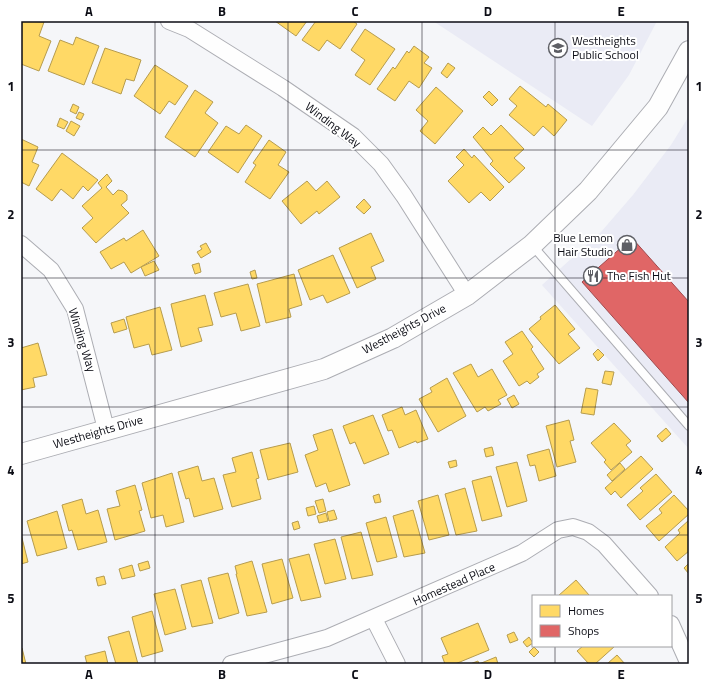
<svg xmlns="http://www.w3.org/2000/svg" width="710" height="685" viewBox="0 0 710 685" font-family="'Titillium Web',sans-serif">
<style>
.built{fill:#eaebf5}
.homes{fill:#ffd966;stroke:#b69c4e}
.shops{fill:#e06666;stroke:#a04b4e}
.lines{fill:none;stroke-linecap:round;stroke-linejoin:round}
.service-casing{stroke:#acadb3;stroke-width:10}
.minor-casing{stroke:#acadb3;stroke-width:18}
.tertiary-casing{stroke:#acadb3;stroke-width:22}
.service{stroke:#fefefe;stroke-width:8}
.minor{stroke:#fefefe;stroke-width:16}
.tertiary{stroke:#fefefe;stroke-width:20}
.grid{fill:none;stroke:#0c0d15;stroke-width:1;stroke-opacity:0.55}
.labels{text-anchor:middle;stroke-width:4;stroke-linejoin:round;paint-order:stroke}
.poi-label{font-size:12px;fill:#0c0d15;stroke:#fff;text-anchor:start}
.street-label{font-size:12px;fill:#0c0d15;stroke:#fff}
.neatline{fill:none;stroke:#0c0d15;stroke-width:1.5}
.grid-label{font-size:13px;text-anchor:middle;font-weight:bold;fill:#0c0d15}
</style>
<rect width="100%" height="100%" fill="#f5f6f9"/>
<g class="built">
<polygon points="433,21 657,21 629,75 592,126"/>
<polygon points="689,116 689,449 542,285 601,232 633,195 671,145"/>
</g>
<g class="homes">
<polygon points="22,21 44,22 39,36 51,41 39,71 21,64"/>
<polygon points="275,21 307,21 296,36"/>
<polygon points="316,21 353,21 357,24 340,49 327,40 319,51 302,40"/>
<polygon points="365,29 395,49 370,85 355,75 365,60 351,50"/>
<polygon points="76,37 99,46 84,85 48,71 60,40 73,45"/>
<polygon points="414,46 429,57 424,63 432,68 419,88 409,81 395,101 377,89 393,67 395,69 407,51 409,53"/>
<polygon points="105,48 141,60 134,81 126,79 121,94 92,83"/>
<polygon points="448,63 455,68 447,78 441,73"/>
<polygon points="155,65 188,86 175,105 169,101 160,114 134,96"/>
<polygon points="520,86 546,107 548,104 567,120 554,136 543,126 534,136 509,115 517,106 509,99"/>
<polygon points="436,87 463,111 435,144 420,131 428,121 416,110"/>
<polygon points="195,90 213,102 205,113 218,123 195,157 165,137"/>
<polygon points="489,91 498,100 492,106 483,97"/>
<polygon points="73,104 79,107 76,114 70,111"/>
<polygon points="79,112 84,114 81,120 76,118"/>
<polygon points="60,118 68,122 64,129 57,126"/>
<polygon points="71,121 80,126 74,136 66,131"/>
<polygon points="246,125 262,136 238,173 208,152 226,126 239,134"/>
<polygon points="501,125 524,149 514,158 525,168 509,183 490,164 493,161 473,137 483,127 491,135"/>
<polygon points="21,139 38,147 32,162 39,165 29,186 21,182"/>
<polygon points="269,140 286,152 278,165 289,172 270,199 245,182 256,165 253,163"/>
<polygon points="464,149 472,158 474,155 504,187 490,201 481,192 469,203 448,181 464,165 456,157"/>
<polygon points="62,153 98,180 88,191 83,186 73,199 61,189 52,201 36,189"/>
<polygon points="107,174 112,181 106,187 113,195 118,190 123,191 127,195 127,200 121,205 129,213 96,243 82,228 93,218 82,206 102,188 98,183"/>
<polygon points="307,181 316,191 327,181 340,197 319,214 317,211 301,224 282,201"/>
<polygon points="364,199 371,207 364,214 356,207"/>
<polygon points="143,230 159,256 131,273 124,262 111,269 100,252 124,238 126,241"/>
<polygon points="371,233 384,261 371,267 376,279 357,288 339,248"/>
<polygon points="206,243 211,252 201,258 197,252 202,249 200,246"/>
<polygon points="333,255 350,293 327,303 323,295 310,300 298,270"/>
<polygon points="154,261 159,270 145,276 141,267"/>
<polygon points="199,263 201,272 195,274 192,265"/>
<polygon points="255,270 257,278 252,279 250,272"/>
<polygon points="294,274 302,305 289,309 291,317 266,323 257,284"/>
<polygon points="248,284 260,326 241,331 236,313 221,317 214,293"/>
<polygon points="205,295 213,325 198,328 202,341 181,347 171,304"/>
<polygon points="555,305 575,329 568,334 580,348 559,364 529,329 541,319 540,317"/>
<polygon points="160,307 172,350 152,355 149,344 134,348 126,317"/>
<polygon points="124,319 127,329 114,333 111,323"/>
<polygon points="522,331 533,347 531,349 544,369 537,374 539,377 530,384 527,381 519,386 503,361 513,354 505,342"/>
<polygon points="38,343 47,375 33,378 35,387 21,390 21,348"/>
<polygon points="598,349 604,355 598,361 593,354"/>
<polygon points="471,364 478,377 492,369 507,395 498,400 501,404 488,411 485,407 477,412 453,373"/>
<polygon points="605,371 614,372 611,385 602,383"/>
<polygon points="447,378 466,416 438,432 419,399 432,392 430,388"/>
<polygon points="586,388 598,390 594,415 581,413"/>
<polygon points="514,395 519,404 512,408 507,399"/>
<polygon points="402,407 405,415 416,410 428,439 417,443 416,441 399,448 392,430 388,431 382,415"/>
<polygon points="373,415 389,454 364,464 355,442 350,444 343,426"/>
<polygon points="569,420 574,440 570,441 576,462 557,467 546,426"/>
<polygon points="614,423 631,441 626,445 632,452 611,470 604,462 606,460 591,443"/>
<polygon points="666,428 671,434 662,442 657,436"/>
<polygon points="332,429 350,485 329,492 326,483 316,487 305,455 318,450 313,435"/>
<polygon points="290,443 298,472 268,480 260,450"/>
<polygon points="492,447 494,455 486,457 484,449"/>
<polygon points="549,449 556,476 539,481 535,465 530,466 527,455"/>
<polygon points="252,452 259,478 256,479 261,499 232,507 223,475 236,472 232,458"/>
<polygon points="641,456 653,469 621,498 615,491 611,495 605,488"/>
<polygon points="456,460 457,466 450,468 448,462"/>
<polygon points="517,462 527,501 507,507 496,467"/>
<polygon points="620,463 625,469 612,481 607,475"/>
<polygon points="198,466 202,481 214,478 223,509 194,517 189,498 186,499 178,472"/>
<polygon points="172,473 184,522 166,527 163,515 151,518 142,483"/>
<polygon points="656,474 672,492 640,520 627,505 643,491 640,488"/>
<polygon points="491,476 502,516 482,521 472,481"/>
<polygon points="135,485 142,510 139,511 145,531 115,540 107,509 120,506 116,491"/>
<polygon points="465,488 477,531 456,535 445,494"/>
<polygon points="379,494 381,502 375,503 373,496"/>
<polygon points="438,495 449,535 429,540 418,501"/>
<polygon points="674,495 689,511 689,514 659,541 646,526 662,513 659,509"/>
<polygon points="82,499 86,514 98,510 107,542 78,550 72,530 69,531 62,505"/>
<polygon points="323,499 326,511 319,513 315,501"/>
<polygon points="314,506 316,514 308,516 306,508"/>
<polygon points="334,510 337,519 329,521 327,512"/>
<polygon points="413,510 425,553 404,557 393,516"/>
<polygon points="57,511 67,548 37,556 27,521"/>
<polygon points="326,513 328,521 319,523 317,516"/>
<polygon points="386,517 397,557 377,562 366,523"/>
<polygon points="689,520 689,551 677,561 665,547 680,533 678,530"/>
<polygon points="298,521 300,528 294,530 292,523"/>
<polygon points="361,532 373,575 352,579 341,537"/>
<polygon points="21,534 28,562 21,564"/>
<polygon points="335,539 346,579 325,584 314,544"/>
<polygon points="309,554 321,597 301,601 289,559"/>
<polygon points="282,559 293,598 272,604 262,564"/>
<polygon points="148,561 150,568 140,571 138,564"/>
<polygon points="252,561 267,612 247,616 236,574 237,574 235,566"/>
<polygon points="689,563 689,574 684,568"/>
<polygon points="132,565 135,576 122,579 119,569"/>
<polygon points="228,573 239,613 219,619 208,578"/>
<polygon points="104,576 106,584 98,586 96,578"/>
<polygon points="201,580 213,623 192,627 181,585"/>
<polygon points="576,580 589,595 588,596 558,596"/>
<polygon points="175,589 186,629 165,635 154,594"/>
<polygon points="152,611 163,651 142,657 132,617"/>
<polygon points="478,623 489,650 455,664 445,664 442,656 448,654 441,638"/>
<polygon points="129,631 138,664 116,664 108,637"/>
<polygon points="514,632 518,640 510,643 507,635"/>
<polygon points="529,637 533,643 527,647 523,642"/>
<polygon points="583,646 615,646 595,664 589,664 577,651"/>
<polygon points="534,647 539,652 534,657 529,652"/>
<polygon points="21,648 22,648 26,664 21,664"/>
<polygon points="105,651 108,664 87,664 85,656"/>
<polygon points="617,655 625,664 607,664"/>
<polygon points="496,657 498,664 479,664"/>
<polygon points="478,661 479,664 470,664"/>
</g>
<polygon class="shops" points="632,238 689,302 689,403 582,282"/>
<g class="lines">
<defs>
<polyline id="service" points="532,245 689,426"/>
<g id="minor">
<polyline points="169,21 189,29 283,88 353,136 381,164 404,196 467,295"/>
<polyline points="21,244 51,270 75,309 106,429"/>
<polyline points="374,619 397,664"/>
<polyline points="671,624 688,662"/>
<polyline points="231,664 327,638 522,553 558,530 573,527 588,532 604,544 650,596"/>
</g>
<polyline id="tertiary" points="21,454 324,369 393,338 467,295 532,245 588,191 658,107 689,51"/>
</defs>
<use href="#service" class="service-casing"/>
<use href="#minor" class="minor-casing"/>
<use href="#tertiary" class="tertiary-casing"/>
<use href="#service" class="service"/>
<use href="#minor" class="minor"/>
<use href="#tertiary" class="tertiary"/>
</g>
<path class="grid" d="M155,21v643M288,21v643M422,21v643M555,21v575M21,150h668M21,278h668M21,407h668M21,535h668M555,646v18"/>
<defs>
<symbol id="school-ring" viewBox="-11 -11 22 22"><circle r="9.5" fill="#fff" stroke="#5e5f65" stroke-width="1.5"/><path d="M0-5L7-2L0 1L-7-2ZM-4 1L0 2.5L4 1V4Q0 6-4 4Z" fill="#5e5f65"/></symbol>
<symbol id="shop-ring" viewBox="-11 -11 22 22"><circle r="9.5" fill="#fff" stroke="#5e5f65" stroke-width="1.5"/><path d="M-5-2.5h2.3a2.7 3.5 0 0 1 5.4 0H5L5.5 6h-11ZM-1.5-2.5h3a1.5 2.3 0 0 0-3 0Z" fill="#5e5f65"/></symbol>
<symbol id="restaurant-ring" viewBox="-11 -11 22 22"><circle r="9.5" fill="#fff" stroke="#5e5f65" stroke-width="1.5"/><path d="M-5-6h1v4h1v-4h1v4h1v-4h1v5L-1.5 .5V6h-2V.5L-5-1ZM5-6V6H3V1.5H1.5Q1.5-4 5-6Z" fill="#5e5f65"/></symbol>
</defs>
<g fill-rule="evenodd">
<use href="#school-ring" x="547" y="37" width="22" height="22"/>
<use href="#shop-ring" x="616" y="234" width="22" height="22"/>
<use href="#restaurant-ring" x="582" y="265" width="22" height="22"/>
</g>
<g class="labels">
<g class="poi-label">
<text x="572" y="45">Westheights<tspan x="572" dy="14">Public School</tspan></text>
<text x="613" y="242" text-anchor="end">Blue Lemon<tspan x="613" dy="14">Hair Studio</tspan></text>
<text x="607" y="280">The Fish Hut</text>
</g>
<g class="street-label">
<text transform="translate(333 125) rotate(37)" y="4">Winding Way</text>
<text transform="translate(404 329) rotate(-28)" y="4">Westheights Drive</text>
<text transform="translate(82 340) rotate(73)" y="4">Winding Way</text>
<text transform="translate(98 432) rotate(-16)" y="4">Westheights Drive</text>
<text transform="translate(454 584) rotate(-24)" y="4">Homestead Place</text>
</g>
</g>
<rect width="710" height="685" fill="none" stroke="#ffffff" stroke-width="44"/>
<rect x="532" y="595" width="140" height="52" fill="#ffffff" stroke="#9e9ea1"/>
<rect x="540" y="605" width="20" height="12" fill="#ffd966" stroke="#9e9ea1"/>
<text x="568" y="615" font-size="12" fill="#0c0d15">Homes</text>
<rect x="540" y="625" width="20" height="12" fill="#e06666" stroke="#9e9ea1"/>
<text x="568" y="635" font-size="12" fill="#0c0d15">Shops</text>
<rect x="22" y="22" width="666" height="641" class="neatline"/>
<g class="grid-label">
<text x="89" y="16">A</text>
<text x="222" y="16">B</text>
<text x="355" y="16">C</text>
<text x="488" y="16">D</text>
<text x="621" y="16">E</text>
<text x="11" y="91">1</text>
<text x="699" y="91">1</text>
<text x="11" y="219">2</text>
<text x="699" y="219">2</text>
<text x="11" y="347">3</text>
<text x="699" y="347">3</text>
<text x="11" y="475">4</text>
<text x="699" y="475">4</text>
<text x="11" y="603">5</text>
<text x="699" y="603">5</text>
<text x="89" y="679">A</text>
<text x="222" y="679">B</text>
<text x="355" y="679">C</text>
<text x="488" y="679">D</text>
<text x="621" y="679">E</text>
</g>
</svg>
